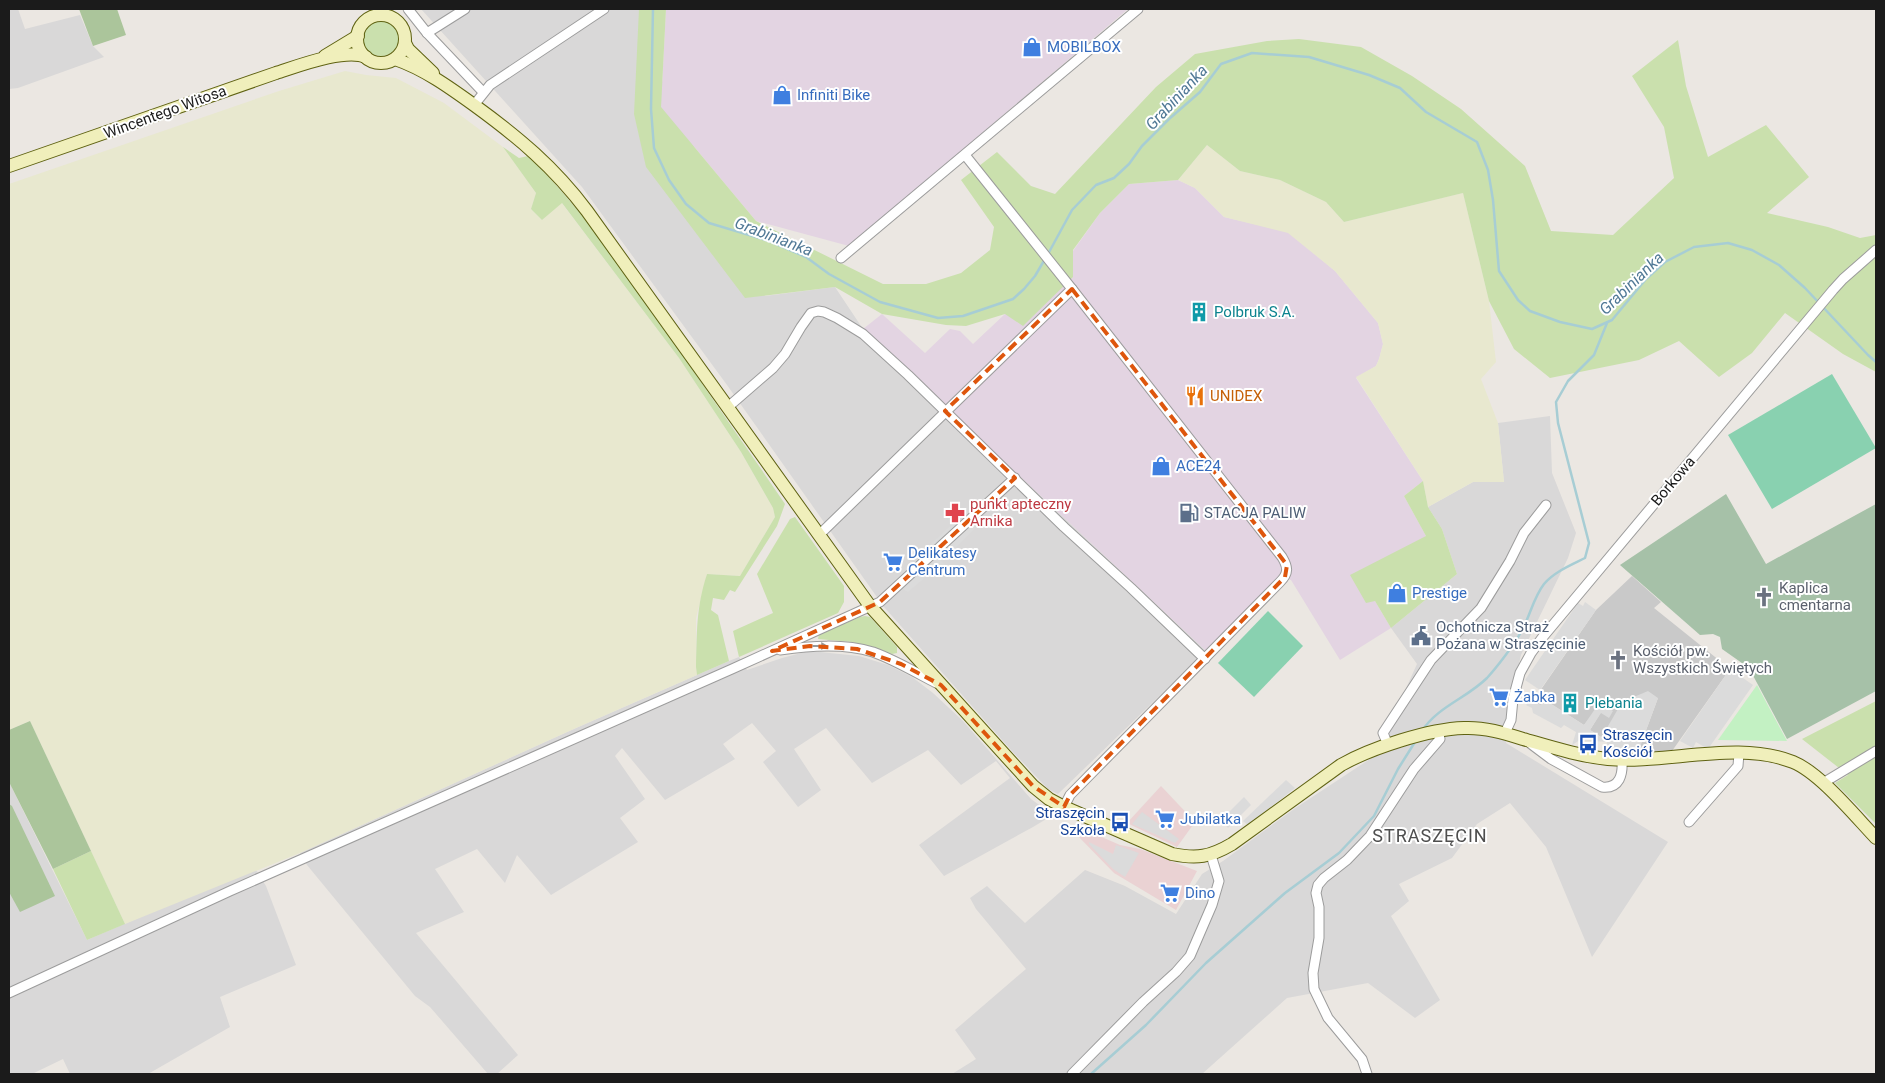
<svg xmlns="http://www.w3.org/2000/svg" width="1885" height="1083" viewBox="0 0 1885 1083" font-family="Roboto,sans-serif">
<style>
.residential{fill:#d9d8d8}
.commercial{fill:#ead2d3}
.industrial{fill:#e3d4e2}
.religious{fill:#c9c9c9}
.farmland{fill:#e8e8cf}
.grass{fill:#cae0ad}
.forest{fill:#abc59b}
.cemetery{fill:#a6c1a8}
.park{fill:#c3f1c3}
.pitch{fill:#89d1b0}
.parking{fill:#dbdbdb}
.lines{fill:none;stroke-linecap:round;stroke-linejoin:round}
.stream{stroke:#a7cdd4;stroke-width:2.5}
.street-casing{stroke:#9c9c9c;stroke-width:11}
.secondary-casing{stroke:#5f6212;stroke-width:14}
.street{stroke:#fff;stroke-width:9}
.secondary{stroke:#f0efbb;stroke-width:12}
.oneway{fill:#989898}
.marked{fill:none;stroke:#de560d;stroke-width:4;stroke-dasharray:10 6;stroke-linejoin:round}
.labels{text-anchor:middle;stroke-width:4;stroke-linejoin:round;paint-order:stroke}
.shop-label{font-size:15px;fill:#366cbe;stroke:#fff;text-anchor:start}
.street-label{font-size:15px;fill:#1b1b1b;stroke:#fff}
.culture-label{font-size:15px;fill:#0d838f;stroke:#fff;text-anchor:start}
.food-label{font-size:15px;fill:#c56008;stroke:#fff;text-anchor:start}
.health-label{font-size:15px;fill:#be3a42;stroke:#fff;text-anchor:start}
.service-label{font-size:15px;fill:#4e5e75;stroke:#fff;text-anchor:start}
.worship-label{font-size:15px;fill:#5b616d;stroke:#fff;text-anchor:start}
.transit-label{font-size:15px;fill:#164399;stroke:#fff;text-anchor:start}
.water-label{font-size:16px;font-style:italic;fill:#517996;stroke:#fff}
.quarter-label{font-size:18px;letter-spacing:1px;fill:#4e4e4e;stroke:#fff}
</style>
<rect width="100%" height="100%" fill="#ebe7e2"/>
<g class="residential">
<polygon points="9,9 18,9 25,29 80,15 93,46 104,57 18,88 9,89"/>
<polygon points="421,9 639,9 639,32 765,296 835,287 863,329 1206,651 1058,794 1048,789 1011,750 884,607 727,385 582,187"/>
<polygon points="1550,416 1552,473 1576,533 1568,558 1521,655 1508,710 1506,743 1668,842 1592,957 1546,847 1510,803 1477,824 1452,858 1399,884 1409,901 1391,916 1440,1000 1415,1018 1368,983 1287,998 1202,1074 952,1074 976,1059 955,1030 1026,969 976,909 970,898 987,886 1025,923 1085,870 1125,886 1176,914 1202,874 1223,861 1294,809 1376,755 1417,664 1391,628 1457,574 1442,529 1428,507 1473,482 1504,482 1498,423"/>
<polygon points="805,652 820,652 859,656 888,665 912,677 933,693 963,721 1031,799 1053,815 1033,827 944,876 919,845 1010,778 996,761 961,785 928,750 872,783 826,728 794,749 821,790 798,807 763,762 776,751 752,723 723,744 735,759 665,800 622,748 615,756 645,799 620,818 638,842 551,895 517,855 505,883 477,849 435,869 464,912 416,933 518,1055 497,1074 488,1074 430,1007 415,996 307,865 300,853 576,728 729,661 739,657 747,670 782,658"/>
<polygon points="9,782 87,940 173,903 256,870 266,886 296,965 220,997 230,1027 148,1074 70,1074 63,1059 32,1074 9,1074"/>
</g>
<g class="commercial">
<polygon points="1161,786 1195,822 1177,847 1127,823"/>
<polygon points="1081,828 1120,845 1140,849 1197,871 1176,910 1114,873 1078,836"/>
</g>
<g class="industrial">
<polygon points="666,9 1128,9 849,246 756,221 661,107"/>
<polygon points="1178,180 1195,188 1224,217 1288,232 1335,271 1378,323 1383,344 1379,359 1376,366 1356,378 1423,481 1404,496 1426,536 1375,601 1391,628 1340,660 1291,580 1280,577 1206,651 863,329 882,314 925,353 950,329 960,331 973,344 1005,314 1073,277 1073,251 1100,213 1129,184"/>
</g>
<polygon class="religious" points="1632,576 1661,602 1654,608 1730,669 1672,751 1638,752 1658,698 1604,733 1609,736 1605,737 1601,737 1590,730 1601,712 1609,717 1599,706 1584,725 1548,702 1540,705 1533,701 1596,610"/>
<g class="farmland">
<polygon points="345,71 366,75 396,78 444,103 503,147 536,193 531,209 542,220 561,202 679,358 741,452 773,508 775,517 740,576 707,574 696,618 696,667 697,675 576,728 300,853 125,924 30,721 9,730 9,184 279,91"/>
<polygon points="1207,145 1240,171 1280,180 1326,202 1344,222 1463,193 1489,301 1496,362 1481,379 1498,423 1504,482 1473,482 1428,507 1423,481 1356,377 1376,366 1379,359 1383,344 1378,323 1335,271 1288,233 1224,217 1195,188 1178,180"/>
</g>
<g class="grass">
<polygon points="639,9 666,9 661,107 756,221 883,284 926,284 961,273 990,250 994,227 961,180 997,152 1031,186 1055,194 1156,87 1195,54 1267,41 1299,39 1361,47 1412,76 1461,109 1525,166 1551,231 1613,235 1674,178 1664,127 1632,76 1678,40 1686,86 1708,157 1766,125 1809,177 1767,213 1828,227 1860,238 1876,235 1876,372 1843,354 1785,313 1752,353 1719,377 1679,341 1639,360 1550,378 1514,349 1489,301 1463,193 1344,222 1326,202 1280,180 1240,171 1207,145 1178,180 1129,184 1100,213 1073,250 1073,277 1023,326 1005,314 966,326 946,325 882,314 835,287 745,298 646,167 634,114"/>
<circle cx="381" cy="38" r="18"/>
<path d="M503,147l16,11 9,-2 3,2c60,62 109,133 157,205 32,47 65,94 97,141l-8,22 -42,66 -5,-2 -6,10 -11,-2 -2,12 7,5 11,46 -32,14 -1,-8c1,-35 0,-59 11,-93l33,2 35,-59 -2,-9 -32,-56 -62,-94 -117,-155 -20,17 -11,-11 5,-16z"/>
<polygon points="1423,481 1428,507 1442,529 1457,574 1391,628 1375,601 1366,603 1350,575 1426,536 1404,496"/>
<polygon points="795,517 844,586 844,602 838,613 739,657 733,631 773,613 757,574 790,519"/>
<polygon points="865,616 870,617 897,647 897,653 892,654 852,642 818,639 819,634 860,617"/>
<polygon points="1876,701 1876,824 1835,783 1848,775 1802,739"/>
<polygon points="91,851 125,924 87,940 53,869"/>
</g>
<g class="forest">
<polygon points="79,9 117,9 126,35 93,46"/>
<polygon points="30,721 91,851 53,869 9,782 9,730"/>
<polygon points="9,804 12,806 55,896 20,912 9,892"/>
</g>
<polygon class="cemetery" points="1726,494 1766,564 1876,504 1876,691 1787,739 1749,668 1722,649 1720,637 1713,634 1700,635 1620,565"/>
<polygon class="park" points="1757,685 1787,741 1718,740"/>
<g class="pitch">
<polygon points="1832,374 1876,448 1772,509 1728,435"/>
<polygon points="1268,611 1303,646 1254,697 1218,663"/>
</g>
<g class="parking">
<polygon points="962,515 966,519 890,588 888,586 923,554 922,552"/>
<polygon points="976,520 980,524 950,553 946,548"/>
<polygon points="935,560 940,560 957,577 953,580 939,566 908,592 903,589"/>
<polygon points="1585,602 1596,610 1540,690 1525,680 1578,603 1583,606"/>
<polygon points="1730,669 1753,685 1708,749 1696,742 1693,748 1680,741"/>
<polygon points="1648,691 1658,698 1638,752 1624,752 1606,748 1607,742 1580,740 1572,745 1576,732 1564,725 1561,728 1533,713 1532,708 1526,705 1531,699 1540,705 1548,702 1584,725 1595,709 1599,706 1604,705 1613,711 1609,718 1601,713 1590,730 1601,737 1605,737 1608,736 1604,733 1622,702"/>
<polygon points="1286,780 1295,788 1248,825 1243,821"/>
<polygon points="1244,797 1251,805 1228,828 1221,820"/>
<polygon points="1142,812 1179,839 1175,843 1132,824"/>
<polygon points="1089,842 1113,854 1116,845 1139,853 1125,877 1113,869 1089,844"/>
</g>
<g class="lines">
<g class="stream">
<polyline points="653,9 651,109 654,148 669,180 686,204 709,223 769,241 806,257 829,274 880,302 938,318 963,316 1013,299 1024,289 1035,276 1045,259"/>
<polyline points="1048,254 1072,210 1096,185 1114,178 1129,164 1142,146 1169,119 1200,92 1221,64 1252,53 1309,57 1369,75 1400,88 1426,112 1477,142 1488,170 1493,200 1499,271 1518,300 1530,311 1560,322 1592,329 1612,320 1646,279 1665,262 1694,247 1728,243 1752,250 1779,265 1805,288 1868,355 1876,362"/>
<path d="M1422,731c15,-24 45,-33 65,-53 10,-11 27,-33 34,-46 9,-15 12,-34 23,-48 10,-12 27,-19 41,-26l4,-15 -31,-120 -2,-21 12,-21 26,-26 13,-32"/>
<polyline points="1091,1074 1146,1025 1206,963 1285,893 1339,853 1374,816 1398,769 1415,742"/>
</g>
<defs>
<g id="street">
<polyline points="408,9 427,33 483,92"/>
<polyline points="427,33 465,9"/>
<polyline points="474,105 490,85 604,9"/>
<polyline points="841,258 1138,9"/>
<polyline points="728,407 773,368 785,354 801,327 811,313 818,311 824,312 837,318 863,334 908,375 1064,527 1131,588 1205,659"/>
<polyline points="819,535 1072,289 965,155"/>
<path d="M780,650c30,-4 63,-7 93,2 22,8 42,20 63,31"/>
<polyline points="1505,733 1511,720 1513,699 1520,673 1531,653 1542,638 1833,290 1843,279 1876,250"/>
<path d="M1531,744l20,15 51,28c18,2 21,-13 20,-27"/>
<polyline points="1388,745 1383,733 1431,660 1481,608 1510,561 1524,533 1546,505"/>
<polyline points="1823,783 1876,751"/>
<path d="M1064,807l6,-12 210,-213c9,-9 8,-15 2,-25l-210,-268"/>
<polyline points="1689,822 1738,766 1739,753"/>
<polyline points="9,993 230,891 732,669 880,602 1015,478"/>
<polyline points="1072,1074 1143,1002 1176,972 1190,956 1212,905 1219,881 1211,855"/>
<polyline points="1367,1074 1362,1059 1328,1018 1314,989 1313,973 1319,938 1319,907 1316,893 1318,885 1324,878 1347,860 1370,836 1414,769 1440,739 1438,731"/>
</g>
<g id="secondary">
<circle cx="381" cy="39" r="24"/>
<polyline points="405,43 408,49 433,73"/>
<polyline points="325,56 358,36"/>
<path d="M395,59c29,10 54,28 79,46 44,32 80,62 113,106l283,395 163,180 16,13 15,8 108,47c25,5 38,3 60,-10l109,-79c30,-17 88,-36 123,-37 20,-1 40,5 59,11 28,8 56,17 85,20 59,5 130,-19 185,3 27,11 62,54 83,76"/>
<path d="M9,166l267,-93c22,-7 69,-25 90,-16"/>
</g>
</defs>
<use href="#street" class="street-casing"/>
<use href="#secondary" class="secondary-casing"/>
<use href="#street" class="street"/>
<use href="#secondary" class="secondary"/>
</g>
<defs><path id="oneway-solid" d="M-6-.8H1V-3.2L6.5 0L1 3.2V.8H-6Z" transform="scale(1.25)"/></defs>
<use class="oneway" href="#oneway-solid" transform="translate(820 646)"/>
<path class="marked" d="M1072,289l215,276 -2,12 -215,218 -6,12 -31,-21 -92,-101 -40,-21 -44,-15 -47,-3 -38,5 108,-49 135,-124 -70,-67z"/>
<defs>
<symbol id="shop-bare" viewBox="-9 -9 18 18"><path d="M-5-2.5h2.3a2.7 3.5 0 0 1 5.4 0H5L5.5 6h-11ZM-1.5-2.5h3a1.5 2.3 0 0 0-3 0Z" fill="#3f7fe0" stroke="#fff" stroke-width="2.5" paint-order="stroke"/></symbol>
<symbol id="building-bare" viewBox="-9 -9 18 18"><path d="M-4-6H4V6H1V3H-1V6H-4ZM-2.5-4.3h1.7v1.8h-1.7ZM.8-4.3h1.7v1.8H.8ZM-2.5-1h1.7V.8h-1.7ZM.8-1h1.7V.8H.8Z" fill="#0f9aa8" stroke="#fff" stroke-width="2.5" paint-order="stroke"/></symbol>
<symbol id="restaurant-bare" viewBox="-9 -9 18 18"><path d="M-5-6h1v4h1v-4h1v4h1v-4h1v5L-1.5 .5V6h-2V.5L-5-1ZM5-6V6H3V1.5H1.5Q1.5-4 5-6Z" fill="#e8710a" stroke="#fff" stroke-width="2.5" paint-order="stroke"/></symbol>
<symbol id="pharmacy-bare" viewBox="-9 -9 18 18"><path d="M-2-6h4v4h4v4h-4v4h-4v-4h-4v-4h4Z" fill="#e0444e" stroke="#fff" stroke-width="2.5" paint-order="stroke"/></symbol>
<symbol id="fuel-bare" viewBox="-9 -9 18 18"><path d="M-5.5-6h7V0h2V4h1.3V-2.5L3-4.5l.8-.8L6-3V5H2.5V1h-1V6h-7ZM-4.2-4.7v3.2H.2V-4.7Z" fill="#5c6f8a" stroke="#fff" stroke-width="2.5" paint-order="stroke"/></symbol>
<symbol id="supermarket-bare" viewBox="-9 -9 18 18"><path d="M-6-5.5h2.5l.6 2H6L4.5 2H-2.5L-4.4-4H-6ZM-1.5 3.2a1.3 1.3 0 1 0 .1 0ZM3 3.2a1.3 1.3 0 1 0 .1 0Z" fill="#3f7fe0" stroke="#fff" stroke-width="2.5" paint-order="stroke"/></symbol>
<symbol id="church-bare" viewBox="-9 -9 18 18"><path d="M-1.2-6h2.4v3.5h3.3v2.4h-3.3V6h-2.4V-.1h-3.3v-2.4h3.3Z" fill="#6b7280" stroke="#fff" stroke-width="2.5" paint-order="stroke"/></symbol>
<symbol id="civic-bare" viewBox="-9 -9 18 18"><path d="M-.6-6.5H3V-4.5H.6V-3L4-1V1h2V6H-6V1h2V-1L-.6-3ZM-1.2 2.5V6h2.4V2.5Z" fill="#5c6f8a" stroke="#fff" stroke-width="2.5" paint-order="stroke"/></symbol>
<symbol id="bus-bare" viewBox="-9 -9 18 18"><path d="M-5-6H5V4H4V6H2V4H-2V6H-4V4H-5ZM-3.5-4V0h7V-4ZM-3.5 1.2v1.5H-2V1.2ZM2 1.2v1.5H3.5V1.2Z" fill="#1a4fb4" stroke="#fff" stroke-width="2.5" paint-order="stroke"/></symbol>
</defs>
<g fill-rule="evenodd">
<use href="#shop-bare" x="1018" y="33" width="28" height="28"/>
<use href="#shop-bare" x="768" y="81" width="28" height="28"/>
<use href="#building-bare" x="1185" y="298" width="28" height="28"/>
<use href="#restaurant-bare" x="1181" y="382" width="28" height="28"/>
<use href="#shop-bare" x="1147" y="452" width="28" height="28"/>
<use href="#pharmacy-bare" x="941" y="499" width="28" height="28"/>
<use href="#fuel-bare" x="1175" y="499" width="28" height="28"/>
<use href="#supermarket-bare" x="879" y="548" width="28" height="28"/>
<use href="#shop-bare" x="1383" y="579" width="28" height="28"/>
<use href="#church-bare" x="1750" y="583" width="28" height="28"/>
<use href="#civic-bare" x="1407" y="622" width="28" height="28"/>
<use href="#church-bare" x="1604" y="646" width="28" height="28"/>
<use href="#supermarket-bare" x="1485" y="683" width="28" height="28"/>
<use href="#building-bare" x="1556" y="689" width="28" height="28"/>
<use href="#bus-bare" x="1574" y="730" width="28" height="28"/>
<use href="#supermarket-bare" x="1151" y="805" width="28" height="28"/>
<use href="#bus-bare" x="1106" y="808" width="28" height="28"/>
<use href="#supermarket-bare" x="1156" y="879" width="28" height="28"/>
</g>
<g class="labels">
<g class="shop-label">
<text x="1047" y="52">MOBILBOX</text>
<text x="797" y="100">Infiniti Bike</text>
<text x="1176" y="471">ACE24</text>
<text x="908" y="558">Delikatesy<tspan x="908" dy="17">Centrum</tspan></text>
<text x="1412" y="598">Prestige</text>
<text x="1514" y="702">Żabka</text>
<text x="1180" y="824">Jubilatka</text>
<text x="1185" y="898">Dino</text>
</g>
<g class="street-label">
<text transform="translate(165 112) rotate(-20)" y="5">Wincentego Witosa</text>
<text transform="translate(1673 481) rotate(-50)" y="5">Borkowa</text>
</g>
<g class="culture-label">
<text x="1214" y="317">Polbruk S.A.</text>
<text x="1585" y="708">Plebania</text>
</g>
<g class="food-label">
<text x="1210" y="401">UNIDEX</text>
</g>
<g class="health-label">
<text x="970" y="509">punkt apteczny<tspan x="970" dy="17">Arnika</tspan></text>
</g>
<g class="service-label">
<text x="1204" y="518">STACJA PALIW</text>
<text x="1436" y="632">Ochotnicza Straż<tspan x="1436" dy="17">Pożana w Straszęcinie</tspan></text>
</g>
<g class="worship-label">
<text x="1779" y="593">Kaplica<tspan x="1779" dy="17">cmentarna</tspan></text>
<text x="1633" y="656">Kościół pw.<tspan x="1633" dy="17">Wszystkich Świętych</tspan></text>
</g>
<g class="transit-label">
<text x="1603" y="740">Straszęcin<tspan x="1603" dy="17">Kościół</tspan></text>
<text x="1105" y="818" text-anchor="end">Straszęcin<tspan x="1105" dy="17">Szkoła</tspan></text>
</g>
<g class="water-label">
<text transform="translate(1176 97) rotate(-47)" y="6">Grabinianka</text>
<text transform="translate(774 236) rotate(21)" y="6">Grabinianka</text>
<text transform="translate(1631 283) rotate(-44)" y="6">Grabinianka</text>
</g>
<g class="quarter-label">
<text x="1430" y="842">STRASZĘCIN</text>
</g>
</g>
<rect width="1885" height="1083" fill="none" stroke="#1b1b1b" stroke-width="20"/>
</svg>
